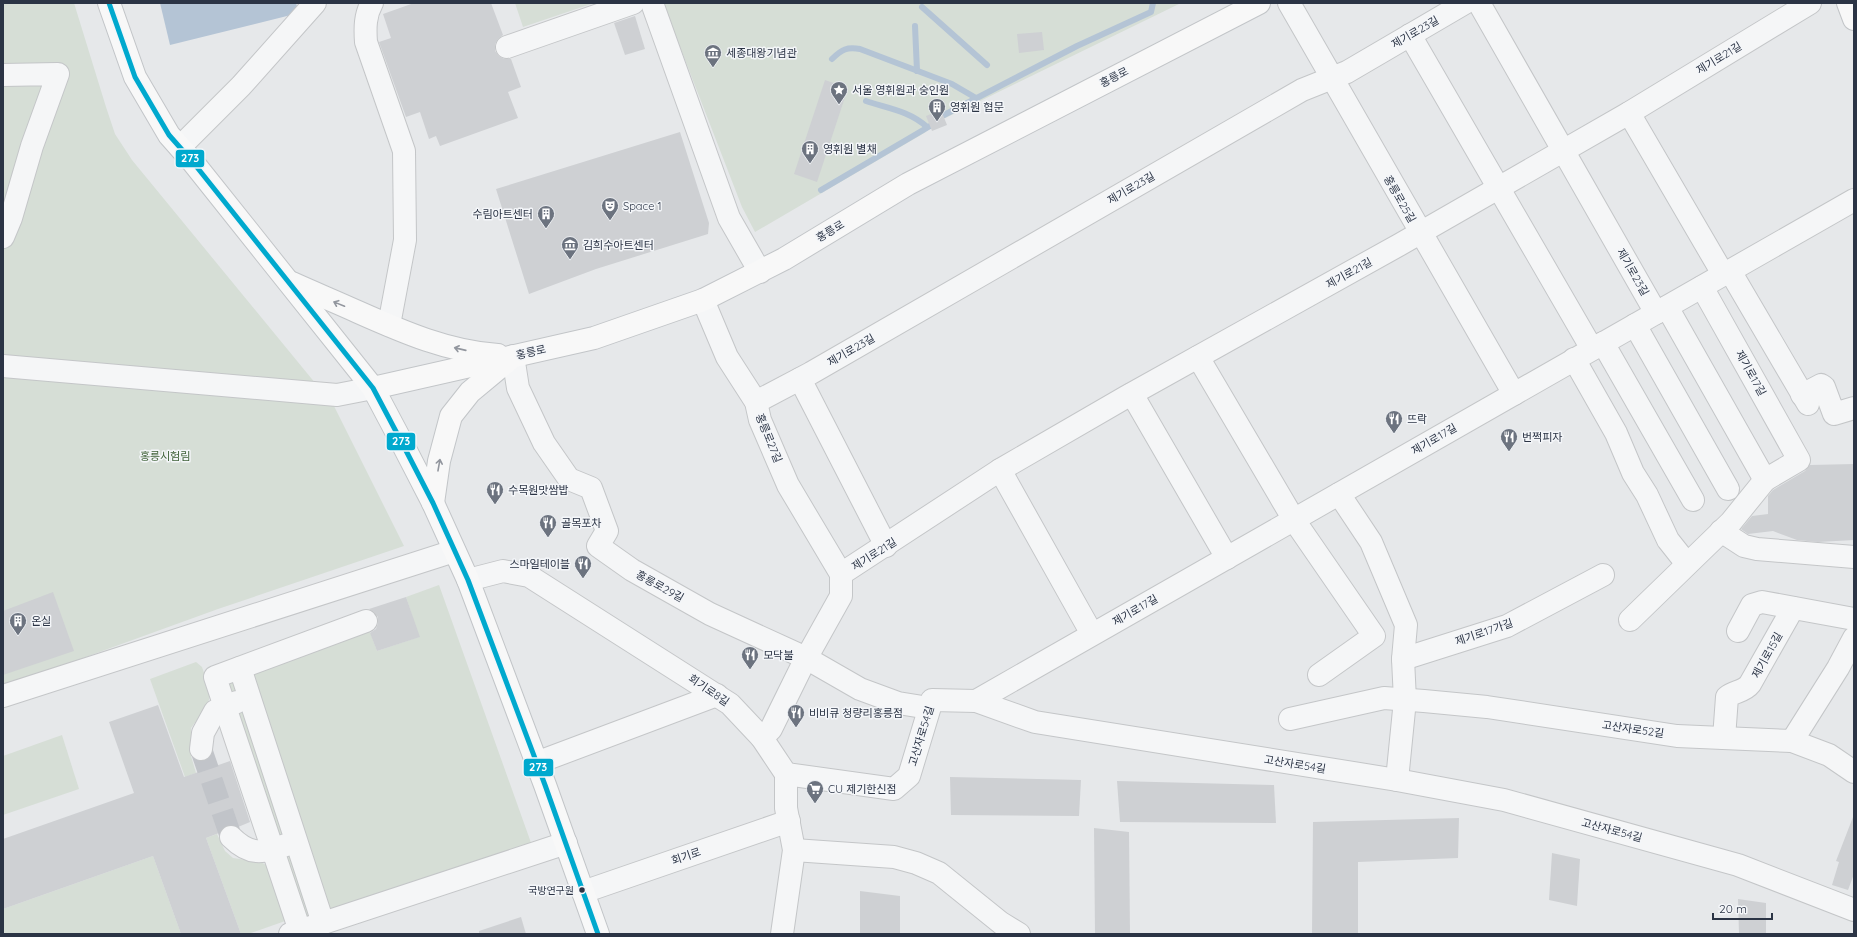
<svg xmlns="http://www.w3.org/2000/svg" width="1857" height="937" viewBox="0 0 1857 937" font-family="Quicksand,'Noto Sans KR',sans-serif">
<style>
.green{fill:#d6ded6}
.water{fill:#b4c4d5}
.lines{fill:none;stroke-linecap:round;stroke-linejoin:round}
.stream{stroke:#b4c4d5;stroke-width:6}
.building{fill:#ced0d3}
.minor-tunnel{stroke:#c1c4c9;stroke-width:22;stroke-dasharray:22 11;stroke-linecap:butt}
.minor-casing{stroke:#c4c6c8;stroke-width:24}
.major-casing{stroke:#c2c5c8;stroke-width:24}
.minor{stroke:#f5f6f7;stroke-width:22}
.major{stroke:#f8f8f8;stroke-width:22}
.bus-1-casing{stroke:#f4f6f9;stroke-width:8}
.bus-1{stroke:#00a9ce;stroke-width:5}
.oneway{stroke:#92969e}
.bus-dot{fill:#2b3445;stroke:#f4f6f9;stroke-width:1.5}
.labels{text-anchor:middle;stroke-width:3;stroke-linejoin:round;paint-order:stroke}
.bus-label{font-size:10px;fill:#2b3445;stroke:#f4f6f9;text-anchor:end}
.street-label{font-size:11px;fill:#2b3445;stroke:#f4f6f9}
.poi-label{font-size:11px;fill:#2b3445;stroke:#f4f6f9;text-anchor:start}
.park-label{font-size:11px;fill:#3f6138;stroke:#f4f6f9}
.line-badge{stroke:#f4f6f9;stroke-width:1.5}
.badge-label{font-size:11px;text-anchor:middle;font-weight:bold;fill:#fff}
</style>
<rect width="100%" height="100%" fill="#e6e8ea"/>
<g class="green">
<polygon points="3,3 74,3 106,107 115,134 132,160 334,406 404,546 218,609 3,687"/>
<polygon points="515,3 594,3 523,27"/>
<polygon points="663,3 1181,3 929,126 926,132 755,232 742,207"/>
<polygon points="439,585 535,854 300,931 215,677 366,621 377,651 419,637 406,597"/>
<polygon points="196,662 202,667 211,693 207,706 191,728 191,756 196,773 185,777 150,679"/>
<polygon points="62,735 79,789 3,815 3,756"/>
<polygon points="217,834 225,851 233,858 261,862 271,868 288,920 248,934 241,934 206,838"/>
<polygon points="153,856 181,934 3,934 3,909"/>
</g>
<polygon class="water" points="160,3 296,3 299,13 170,45"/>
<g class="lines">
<g class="stream">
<polyline points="922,7 987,65"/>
<polyline points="915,26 917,71"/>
<path d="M832,59c10,-10 15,-12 28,-10l92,35 24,14"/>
<path d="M866,101c21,7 44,10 61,26"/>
<polyline points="944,115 1077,46 1151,12 1153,3"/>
<polyline points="821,190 930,126"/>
</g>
</g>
<g class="building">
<polygon points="414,3 491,3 503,35 498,39 495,44 495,51 499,56 504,59 511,59 521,87 508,92 518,118 440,146 436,136 429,139 420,112 406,117 379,42 391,38 383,14"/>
<polygon points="635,16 645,49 625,55 614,23"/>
<polygon points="1042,32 1044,50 1019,53 1017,34"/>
<polygon points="825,80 848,88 817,182 794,174"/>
<polygon points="941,110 947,125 932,131 926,116"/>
<polygon points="680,132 709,223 708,234 596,269 529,294 496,189"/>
<polygon points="1854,464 1854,540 1818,542 1797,540 1773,531 1748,534 1741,529 1752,516 1768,514 1768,496 1773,490 1805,471 1810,465"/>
<polygon points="53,592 74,651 3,675 3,611"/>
<polygon points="406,597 420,637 377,651 370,633 376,629 378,623 378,617 374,612 369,609"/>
<polygon points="158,705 184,777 230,761 250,822 238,827 233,825 227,825 222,828 219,833 206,838 241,934 181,934 153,856 3,909 3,839 134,793 109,722"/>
<polygon points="950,777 1081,780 1079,816 951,815"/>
<polygon points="1117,781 1274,785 1276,823 1120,822"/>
<polygon points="1853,817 1854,874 1848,890 1832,885 1839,862 1836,861"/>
<polygon points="1459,818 1458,858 1358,862 1358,934 1312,934 1313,822"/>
<polygon points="1094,828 1129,832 1130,934 1095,934"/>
<polygon points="1552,853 1580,859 1577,906 1549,900"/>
<polygon points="860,891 900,896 900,934 860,934"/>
<polygon points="1738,899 1766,903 1766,934 1739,934"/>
<polygon points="521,917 526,934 479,934 479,931"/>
</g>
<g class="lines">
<polyline class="minor-tunnel" points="201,749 231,837"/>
<defs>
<g id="minor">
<path d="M372,3c-7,12 -7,25 -6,39l38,109 1,89 -16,85"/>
<polyline points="652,3 729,218 760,272"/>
<polyline points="1289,3 1514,394"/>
<polyline points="1479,3 1656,313"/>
<polyline points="1410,35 1592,349"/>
<polyline points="507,47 633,3"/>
<polyline points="3,75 58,74 32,146 11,218 3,237"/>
<polyline points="1629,113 1723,274"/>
<polyline points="180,147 241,86 315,3"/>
<polyline points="1730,271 1808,404"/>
<polyline points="703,300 727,357 756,402 760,420 788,485 841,574"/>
<polyline points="1667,307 1765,480"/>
<polyline points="1635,325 1728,489"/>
<polyline points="1603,343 1693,500"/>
<polyline points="513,356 518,388 544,443 569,479 591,488 607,531 598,546 632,570 710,614 806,658 860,689 898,703 929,708"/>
<polyline points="1198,357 1294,520 1374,636 1319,675"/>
<polyline points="1574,359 1616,433 1633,473 1647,495 1668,540 1687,564"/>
<polyline points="3,366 337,395 373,388"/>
<polyline points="800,379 886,546"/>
<polyline points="1132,394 1227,558"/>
<polyline points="1802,395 1821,385 1824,387 1834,414 1854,408"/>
<polyline points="756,402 811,373 1302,90 1347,72 1465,3"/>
<polyline points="1000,470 1092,634"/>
<polyline points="1339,494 1371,542 1406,625 1403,659 1405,700 1397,780"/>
<polyline points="1721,531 1744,546 1757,549 1854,557"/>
<polyline points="841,574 1000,470 1126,397 1399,245 1629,113 1810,3"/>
<polyline points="468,580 503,571 529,576 730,704 762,738 786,774 786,808 794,850 782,934"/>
<polyline points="1630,620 1731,522 1765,480 1799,460 1702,287"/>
<polyline points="1738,631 1752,605 1762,602 1854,619"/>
<polyline points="1403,659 1507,626 1603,575"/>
<polyline points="240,668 323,923"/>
<polyline points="3,696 454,551"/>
<polyline points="976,701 1854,200"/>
<polyline points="1290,719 1384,698 1424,701 1487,707 1677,736 1792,741 1829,755 1854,772"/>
<polyline points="762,738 771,729 803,664 841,596 841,574"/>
<path d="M1724,738l3,-41c7,-6 17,-5 23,-13l43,-76"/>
<polyline points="1792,741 1838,668 1854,638"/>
<polyline points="201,749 203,733 215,711 237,702"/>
<polyline points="536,763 717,695"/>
<polyline points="786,774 894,789 909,776 932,700 976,701 1035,722 1397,780 1504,800 1738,865 1854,910"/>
<path d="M231,837c19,19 31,16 55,8"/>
<polyline points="794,850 894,857 916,863 939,873 1001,923 1019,934"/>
<polyline points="583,892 789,821"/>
<polyline points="300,931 215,677 366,621"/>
<polyline points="290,934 566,843"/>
</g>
<g id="major">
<polyline points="109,3 135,77 169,135 192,161 373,388 400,439 433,503 468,580 545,785 598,934"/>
<polyline points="1848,3 1854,19"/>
<path d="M292,283c22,10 44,19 66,29 45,20 91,40 140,43"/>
<polyline points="373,388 594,338 703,300 784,259 908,184 1259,3"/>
<polyline points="433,503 439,461 451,416 470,392 511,358"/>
</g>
</defs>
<use href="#minor" class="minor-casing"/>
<use href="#major" class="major-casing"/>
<use href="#minor" class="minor"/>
<use href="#major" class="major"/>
<defs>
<polyline id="bus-1" points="109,3 135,77 169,135 192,161 373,388 400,439 433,503 468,580 545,785 598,934"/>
</defs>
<use href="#bus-1" class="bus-1-casing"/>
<use href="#bus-1" class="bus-1"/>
</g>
<defs><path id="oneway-shaft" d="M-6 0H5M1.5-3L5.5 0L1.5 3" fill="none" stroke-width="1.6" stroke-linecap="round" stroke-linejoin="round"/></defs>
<g class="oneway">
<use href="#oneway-shaft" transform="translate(339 304) rotate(-158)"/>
<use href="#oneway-shaft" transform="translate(460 349) rotate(-167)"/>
<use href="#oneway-shaft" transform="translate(439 465) rotate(-80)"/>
</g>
<defs>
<symbol id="museum-pin" viewBox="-11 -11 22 30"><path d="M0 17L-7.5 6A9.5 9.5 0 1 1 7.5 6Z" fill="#6c737f" stroke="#f4f6f9"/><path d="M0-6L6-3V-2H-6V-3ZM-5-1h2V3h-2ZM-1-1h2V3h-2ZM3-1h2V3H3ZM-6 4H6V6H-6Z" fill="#fff"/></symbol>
<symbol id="sight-pin" viewBox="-11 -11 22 30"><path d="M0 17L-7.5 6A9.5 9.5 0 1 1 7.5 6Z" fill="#6c737f" stroke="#f4f6f9"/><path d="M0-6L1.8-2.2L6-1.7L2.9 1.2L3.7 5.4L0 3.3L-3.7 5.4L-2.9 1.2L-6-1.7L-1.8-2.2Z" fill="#fff"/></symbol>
<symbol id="building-pin" viewBox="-11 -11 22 30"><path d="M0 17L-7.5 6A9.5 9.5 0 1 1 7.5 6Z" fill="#6c737f" stroke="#f4f6f9"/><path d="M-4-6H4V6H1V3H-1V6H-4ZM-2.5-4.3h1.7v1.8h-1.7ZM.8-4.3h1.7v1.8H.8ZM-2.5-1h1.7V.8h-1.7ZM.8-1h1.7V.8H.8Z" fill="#fff"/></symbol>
<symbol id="theatre-pin" viewBox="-11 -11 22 30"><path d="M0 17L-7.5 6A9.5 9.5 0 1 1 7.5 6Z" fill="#6c737f" stroke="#f4f6f9"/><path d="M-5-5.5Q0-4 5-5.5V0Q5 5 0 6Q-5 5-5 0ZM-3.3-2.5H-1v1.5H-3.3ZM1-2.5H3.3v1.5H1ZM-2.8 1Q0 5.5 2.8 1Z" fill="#fff"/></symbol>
<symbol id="restaurant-pin" viewBox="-11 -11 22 30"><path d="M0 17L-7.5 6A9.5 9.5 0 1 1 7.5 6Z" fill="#6c737f" stroke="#f4f6f9"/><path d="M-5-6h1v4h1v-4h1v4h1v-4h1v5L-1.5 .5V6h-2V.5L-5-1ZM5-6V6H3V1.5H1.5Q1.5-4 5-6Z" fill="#fff"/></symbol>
<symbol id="supermarket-pin" viewBox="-11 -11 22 30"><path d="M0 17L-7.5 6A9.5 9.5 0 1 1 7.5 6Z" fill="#6c737f" stroke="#f4f6f9"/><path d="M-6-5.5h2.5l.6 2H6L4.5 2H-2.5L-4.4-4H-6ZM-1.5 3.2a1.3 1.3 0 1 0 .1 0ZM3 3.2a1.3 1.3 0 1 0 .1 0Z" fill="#fff"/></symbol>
</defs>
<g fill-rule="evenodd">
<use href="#museum-pin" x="703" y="43" width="20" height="27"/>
<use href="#sight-pin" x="829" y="80" width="20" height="27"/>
<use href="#building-pin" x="927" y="97" width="20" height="27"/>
<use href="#building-pin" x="800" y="139" width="20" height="27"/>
<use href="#theatre-pin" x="600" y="196" width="20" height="27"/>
<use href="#building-pin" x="536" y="204" width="20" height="27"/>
<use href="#museum-pin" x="560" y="235" width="20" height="27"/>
<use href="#restaurant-pin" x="1384" y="409" width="20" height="27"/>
<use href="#restaurant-pin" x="1499" y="427" width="20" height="27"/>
<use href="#restaurant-pin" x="485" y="480" width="20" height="27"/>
<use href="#restaurant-pin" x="538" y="513" width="20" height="27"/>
<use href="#restaurant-pin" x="573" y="554" width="20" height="27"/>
<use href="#building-pin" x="8" y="611" width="20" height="27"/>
<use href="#restaurant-pin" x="740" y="645" width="20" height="27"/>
<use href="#restaurant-pin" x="786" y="703" width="20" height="27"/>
<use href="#supermarket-pin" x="805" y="779" width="20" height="27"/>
</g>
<circle class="bus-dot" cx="582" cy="890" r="3.5"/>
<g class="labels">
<g class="bus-label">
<text x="574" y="894">국방연구원</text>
</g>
<g class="street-label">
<text transform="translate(1415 32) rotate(-30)" y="4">제기로23길</text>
<text transform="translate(1719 58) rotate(-31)" y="4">제기로21길</text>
<text transform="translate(1114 77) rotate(-27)" y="4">홍릉로</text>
<text transform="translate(1131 188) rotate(-30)" y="4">제기로23길</text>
<text transform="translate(1400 199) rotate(60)" y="4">홍릉로25길</text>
<text transform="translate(830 231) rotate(-31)" y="4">홍릉로</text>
<text transform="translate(1633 272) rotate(60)" y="4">제기로23길</text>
<text transform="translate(1349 273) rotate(-29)" y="4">제기로21길</text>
<text transform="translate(851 350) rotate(-30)" y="4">제기로23길</text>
<text transform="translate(531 352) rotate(-13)" y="4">홍릉로</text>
<text transform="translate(1751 373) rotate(61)" y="4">제기로17길</text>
<text transform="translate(769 438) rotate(68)" y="4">홍릉로27길</text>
<text transform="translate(1434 439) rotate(-30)" y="4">제기로17길</text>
<text transform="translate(874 554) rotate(-32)" y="4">제기로21길</text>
<text transform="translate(660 586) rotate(29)" y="4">홍릉로29길</text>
<text transform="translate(1135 610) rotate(-30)" y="4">제기로17길</text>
<text transform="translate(1484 632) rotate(-19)" y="4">제기로17가길</text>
<text transform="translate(1767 655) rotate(-61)" y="4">제기로15길</text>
<text transform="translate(709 690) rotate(34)" y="4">회기로8길</text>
<text transform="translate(1633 729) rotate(8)" y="4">고산자로52길</text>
<text transform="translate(921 736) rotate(-73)" y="4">고산자로54길</text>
<text transform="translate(1295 764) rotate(9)" y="4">고산자로54길</text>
<text transform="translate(1612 830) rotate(15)" y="4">고산자로54길</text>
<text transform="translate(686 856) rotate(-19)" y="4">회기로</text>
</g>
<g class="poi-label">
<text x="726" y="57">세종대왕기념관</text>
<text x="852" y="94">서울 영휘원과 숭인원</text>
<text x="950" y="111">영휘원 협문</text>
<text x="823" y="153">영휘원 별채</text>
<text x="623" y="210">Space 1</text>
<text x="533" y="218" text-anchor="end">수림아트센터</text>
<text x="583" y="249">김희수아트센터</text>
<text x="1407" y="423">뜨락</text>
<text x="1522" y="441">번쩍피자</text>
<text x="508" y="494">수목원맛쌈밥</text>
<text x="561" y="527">골목포차</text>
<text x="570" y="568" text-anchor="end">스마일테이블</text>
<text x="31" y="625">온실</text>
<text x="763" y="659">모닥불</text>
<text x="809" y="717">비비큐 청량리홍릉점</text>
<text x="828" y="793">CU 제기한신점</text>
</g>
<g class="park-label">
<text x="165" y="460">홍릉시험림</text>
</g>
</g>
<g class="line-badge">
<rect x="175" y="149" width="30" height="19" rx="4" fill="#00a9ce"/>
<rect x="386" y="432" width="30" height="19" rx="4" fill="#00a9ce"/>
<rect x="523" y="758" width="31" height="19" rx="4" fill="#00a9ce"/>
</g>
<g class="badge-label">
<text x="190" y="162">273</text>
<text x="401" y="445">273</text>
<text x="538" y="771">273</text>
</g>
<rect width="1857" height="937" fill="none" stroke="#2b3445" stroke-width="8"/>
<path d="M1713 913v6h59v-6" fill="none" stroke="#2b3445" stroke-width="2"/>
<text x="1719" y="913" font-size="12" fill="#2b3445" stroke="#f4f6f9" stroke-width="3" paint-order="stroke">20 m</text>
</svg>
